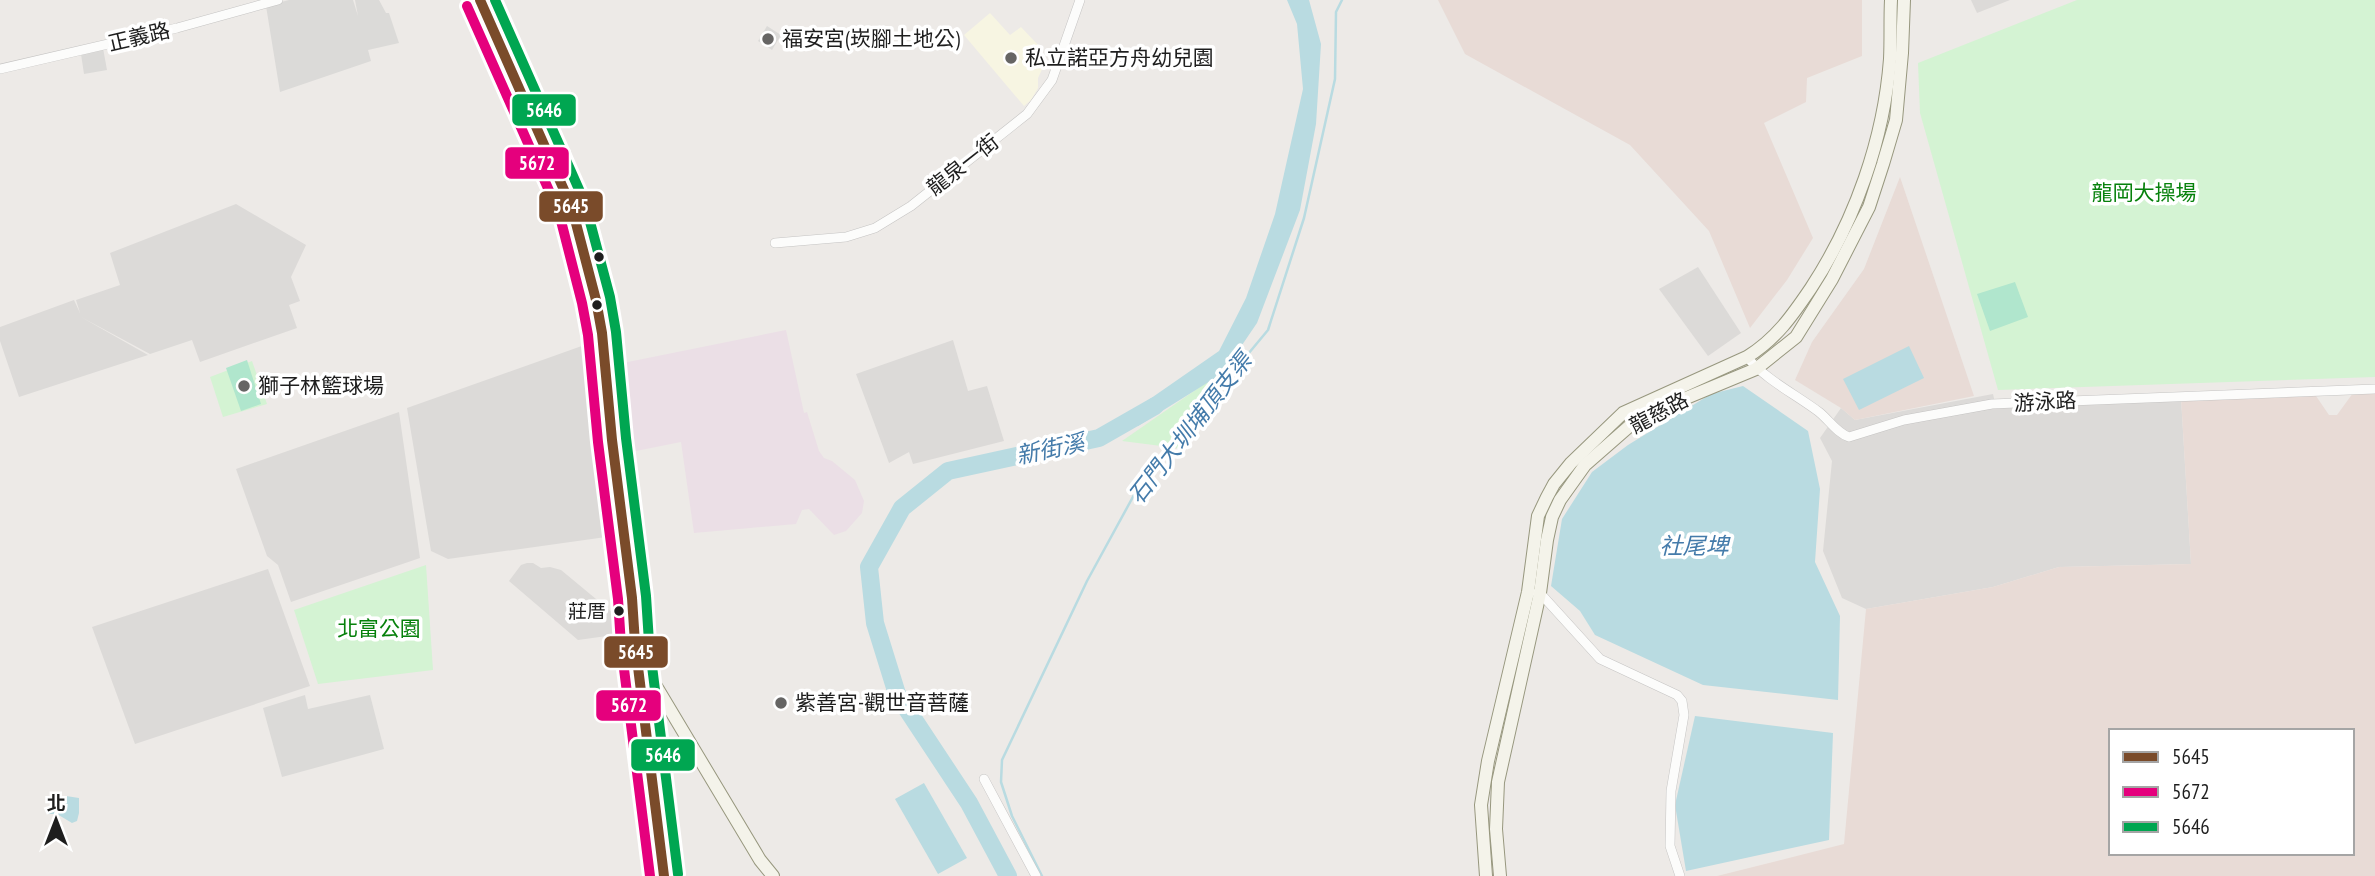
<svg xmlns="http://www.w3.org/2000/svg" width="2375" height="876" viewBox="0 0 2375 876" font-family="'PT Sans Narrow','Noto Sans TC',sans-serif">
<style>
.residential{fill:#dcdad8}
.industrial{fill:#ebdfe6}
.education{fill:#f7f5e2}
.religious{fill:#dbdad8}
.military{fill:#e8dbd6;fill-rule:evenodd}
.park{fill:#d4f3d3}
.pitch{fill:#b0e6cd}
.water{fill:#b9dbe1}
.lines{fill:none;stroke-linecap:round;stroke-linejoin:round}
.stream{stroke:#b9dbe1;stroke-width:2.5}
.river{stroke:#b9dbe1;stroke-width:18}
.street-casing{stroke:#c5c4c3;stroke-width:10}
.secondary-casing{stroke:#97977e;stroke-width:14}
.street{stroke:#fcfcfb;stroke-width:9}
.secondary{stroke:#f4f3ea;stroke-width:12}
.bus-1-casing{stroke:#fff;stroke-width:16}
.bus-2-casing{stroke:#fff;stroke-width:16}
.bus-3-casing{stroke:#fff;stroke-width:16}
.bus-1{stroke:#7a4b2a;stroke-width:10}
.bus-2{stroke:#e5007d;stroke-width:10}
.bus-3{stroke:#00a651;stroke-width:10}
.poi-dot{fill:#666564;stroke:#fff;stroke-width:2.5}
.bus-dot{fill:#1e1e1e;stroke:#fff;stroke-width:2.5}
.labels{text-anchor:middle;stroke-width:7;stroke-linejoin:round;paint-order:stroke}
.bus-label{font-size:19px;fill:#1e1e1e;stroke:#fff;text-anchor:end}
.street-label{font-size:21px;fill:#1e1e1e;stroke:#fff}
.poi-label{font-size:21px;fill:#1e1e1e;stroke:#fff;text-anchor:start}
.park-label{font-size:21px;fill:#07810c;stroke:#fff}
.water-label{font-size:23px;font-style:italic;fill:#447baa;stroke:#fff}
.line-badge{stroke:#fff;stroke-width:2.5}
.badge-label{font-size:19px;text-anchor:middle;font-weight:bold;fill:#fff}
</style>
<rect width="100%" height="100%" fill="#edeae7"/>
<g class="residential">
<polygon points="1971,0 2010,0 1977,13"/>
<polygon points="236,204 306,245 291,277 300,301 289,305 297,328 200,362 192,340 150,354 81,317 148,355 19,397 0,341 0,327 74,300 80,313 76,300 120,285 110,253"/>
<polygon points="1698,267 1741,333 1708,356 1659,289"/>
<polygon points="953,340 968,391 987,386 1004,441 913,464 909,452 889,463 856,374"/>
<polygon points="593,342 606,537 448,559 431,551 407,408"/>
<polygon points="1993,394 1996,407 2181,398 2191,564 2059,567 1993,587 1866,609 1842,598 1823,551 1832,461 1820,438 1841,408 1855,420"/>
<polygon points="399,412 420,558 291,602 278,565 267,556 236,469"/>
<polygon points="527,563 533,563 541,568 550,567 561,570 625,623 626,627 621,634 578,640 509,581 521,565"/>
<polygon points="268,569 310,686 135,744 92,627"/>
</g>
<polygon class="industrial" points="786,330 804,413 807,412 819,451 824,458 832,461 855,480 864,501 862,513 846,531 834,535 809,509 802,510 796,524 694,533 681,442 626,453 618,364"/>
<polygon class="education" points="990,13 1010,35 1021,27 1039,46 1034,52 1044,65 1038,78 1038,88 1031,100 1024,106 964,35"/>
<g class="religious">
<polygon points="289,0 353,0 358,16 355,0 379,0 386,13 389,13 399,43 368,50 371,61 280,92 266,6"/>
<polygon points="767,26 781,35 772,50 758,41"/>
<polygon points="103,48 107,70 84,74 81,54"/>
<polygon points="305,695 308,709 370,695 384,749 282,777 263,708"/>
</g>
<g class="military">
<polygon points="1438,0 1862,0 1862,56 1807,78 1806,102 1764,123 1813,238 1787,280 1750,328 1709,231 1630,145 1465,54"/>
<polygon points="1900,177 1974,396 1855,420 1841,408 1795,380 1812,342 1864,269"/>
<path d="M2353,393h22v483h-658l127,-32 22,-235 127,-22 66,-20 132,-3 -10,-166 135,-2 13,19h8zM2111,731h241v122h-241z"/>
</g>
<g class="park">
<polygon points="2077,0 2375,0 2375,377 1998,390 1920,113 1918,63"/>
<polygon points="252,361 267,404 223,417 210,377"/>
<polygon points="1207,382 1222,393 1177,448 1122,441"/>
<polygon points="426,565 433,670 318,684 294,610"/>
</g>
<g class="pitch">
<polygon points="2015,282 2028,317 1990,331 1977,294"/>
<polygon points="247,360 261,404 241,411 226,368"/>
</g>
<g class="water">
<polygon points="1287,0 1309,0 1321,44 1316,124 1300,210 1257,323 1223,373 1138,426 1134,410 1219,351 1246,298 1275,214 1303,89 1297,24"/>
<polygon points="1909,346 1924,378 1859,410 1843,379"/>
<polygon points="1743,386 1808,431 1820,489 1815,562 1840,616 1838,700 1703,685 1595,635 1580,611 1551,586 1562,519 1592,472 1628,445 1711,394"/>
<polygon points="1695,716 1833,733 1829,840 1686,871 1675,805"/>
<polygon points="924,783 967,858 938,874 895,799"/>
<polygon points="66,796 79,798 79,813 77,821 72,823 57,814 47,814 46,810"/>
</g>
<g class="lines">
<polyline class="stream" points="1042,876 1012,816 1001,782 1002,760 1087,581 1140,484 1268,330 1304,218 1335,79 1336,12 1342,0"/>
<polyline class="river" points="1008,876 969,803 897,694 875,623 869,567 902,508 948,471 1099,438 1155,406"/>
<defs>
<g id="street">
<polyline points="0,69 177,28 278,0"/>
<polyline points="775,243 846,237 875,228 911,206 1027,114 1052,80 1080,0"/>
<path d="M1747,357c19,23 48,37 72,55 10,8 18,21 30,25l55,-17 88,-16 383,-15"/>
<polyline points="1537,593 1540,593 1600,659 1677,695 1682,701 1684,715 1671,791 1670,846 1680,876"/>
<polyline points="984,779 1036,876"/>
</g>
<g id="secondary">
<polyline points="480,0 572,208 596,300 602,333 612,440 632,598 635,643 664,876"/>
<polyline points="638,656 760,860 773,876"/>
<path d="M1486,876l-5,-71 7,-44 40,-169 10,-76 9,-19 7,-13 17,-21 52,-50 124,-56c29,-18 45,-41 64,-69 44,-67 73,-149 79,-229 1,-20 0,-40 1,-59"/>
<polyline points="1500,876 1496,829 1498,782 1540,593 1547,540 1552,517 1560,500 1585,465 1633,423 1674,403 1756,369 1796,337 1832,279 1869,207 1883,164 1896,120 1902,53 1904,0"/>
</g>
</defs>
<use href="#street" class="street-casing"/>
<use href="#secondary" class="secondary-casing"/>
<use href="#street" class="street"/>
<use href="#secondary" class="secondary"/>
<defs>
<polyline id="bus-1" points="480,0 572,208 596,300 602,333 612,440 632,598 635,643 664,876"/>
<polyline id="bus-2" points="467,6 559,213 582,303 588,335 598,442 618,599 621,645 650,876"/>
<polyline id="bus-3" points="495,0 585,203 610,297 616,332 626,438 646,596 649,642 678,874"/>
</defs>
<use href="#bus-1" class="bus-1-casing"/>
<use href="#bus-2" class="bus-2-casing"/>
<use href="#bus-3" class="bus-3-casing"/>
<use href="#bus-1" class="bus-1"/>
<use href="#bus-2" class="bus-2"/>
<use href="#bus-3" class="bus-3"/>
</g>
<g class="poi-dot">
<circle cx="768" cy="39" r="7"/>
<circle cx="1011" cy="58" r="7"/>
<circle cx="244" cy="386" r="7"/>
<circle cx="781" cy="703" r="7"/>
</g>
<g class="bus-dot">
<circle cx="599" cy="257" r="6"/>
<circle cx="597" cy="305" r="6"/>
<circle cx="619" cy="611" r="6"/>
</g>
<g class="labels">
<g class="bus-label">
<text x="606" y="618">莊厝</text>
</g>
<g class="street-label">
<text transform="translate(139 37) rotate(-13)" y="7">正義路</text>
<text transform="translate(963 165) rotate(-38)" y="7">龍泉一街</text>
<text transform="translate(2045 402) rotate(-3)" y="7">游泳路</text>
<text transform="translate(1659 413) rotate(-28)" y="7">龍慈路</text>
</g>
<g class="poi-label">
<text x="782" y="46">福安宮(崁腳土地公)</text>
<text x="1025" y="65">私立諾亞方舟幼兒園</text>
<text x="258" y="393">獅子林籃球場</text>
<text x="795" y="710">紫善宮-觀世音菩薩</text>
</g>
<g class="park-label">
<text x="2144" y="200">龍岡大操場</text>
<text x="379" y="636">北富公園</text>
</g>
<g class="water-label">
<text transform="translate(1190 428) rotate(-52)" y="8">石門大圳埔頂支渠</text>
<text transform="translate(1050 449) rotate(-12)" y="8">新街溪</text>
<text x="1694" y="554">社尾埤</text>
</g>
</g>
<g class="line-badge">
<rect x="511" y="93" width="66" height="34" rx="7" fill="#00a651"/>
<rect x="504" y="146" width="66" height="34" rx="7" fill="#e5007d"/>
<rect x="538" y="190" width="66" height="33" rx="7" fill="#7a4b2a"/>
<rect x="603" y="635" width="66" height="34" rx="7" fill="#7a4b2a"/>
<rect x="595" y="689" width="67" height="33" rx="7" fill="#e5007d"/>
<rect x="630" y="738" width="66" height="34" rx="7" fill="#00a651"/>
</g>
<g class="badge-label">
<text x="544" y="117">5646</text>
<text x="537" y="170">5672</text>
<text x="571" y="213">5645</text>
<text x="636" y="659">5645</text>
<text x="629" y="712">5672</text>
<text x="663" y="762">5646</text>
</g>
<rect x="2109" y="729" width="245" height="126" fill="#ffffff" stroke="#a5a5a5" stroke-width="2"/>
<rect x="2123" y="752" width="35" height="10" fill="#7a4b2a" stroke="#a5a5a5" stroke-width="2"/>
<text x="2172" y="764" font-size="21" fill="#1e1e1e">5645</text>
<rect x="2123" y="787" width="35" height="10" fill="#e5007d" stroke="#a5a5a5" stroke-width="2"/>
<text x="2172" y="799" font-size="21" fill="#1e1e1e">5672</text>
<rect x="2123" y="822" width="35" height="10" fill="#00a651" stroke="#a5a5a5" stroke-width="2"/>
<text x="2172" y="834" font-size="21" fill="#1e1e1e">5646</text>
<g transform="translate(56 820)" stroke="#ffffff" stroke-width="5" paint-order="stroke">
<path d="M0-5L12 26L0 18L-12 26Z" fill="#1e1e1e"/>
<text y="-10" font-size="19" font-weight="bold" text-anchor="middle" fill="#1e1e1e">北</text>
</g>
</svg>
